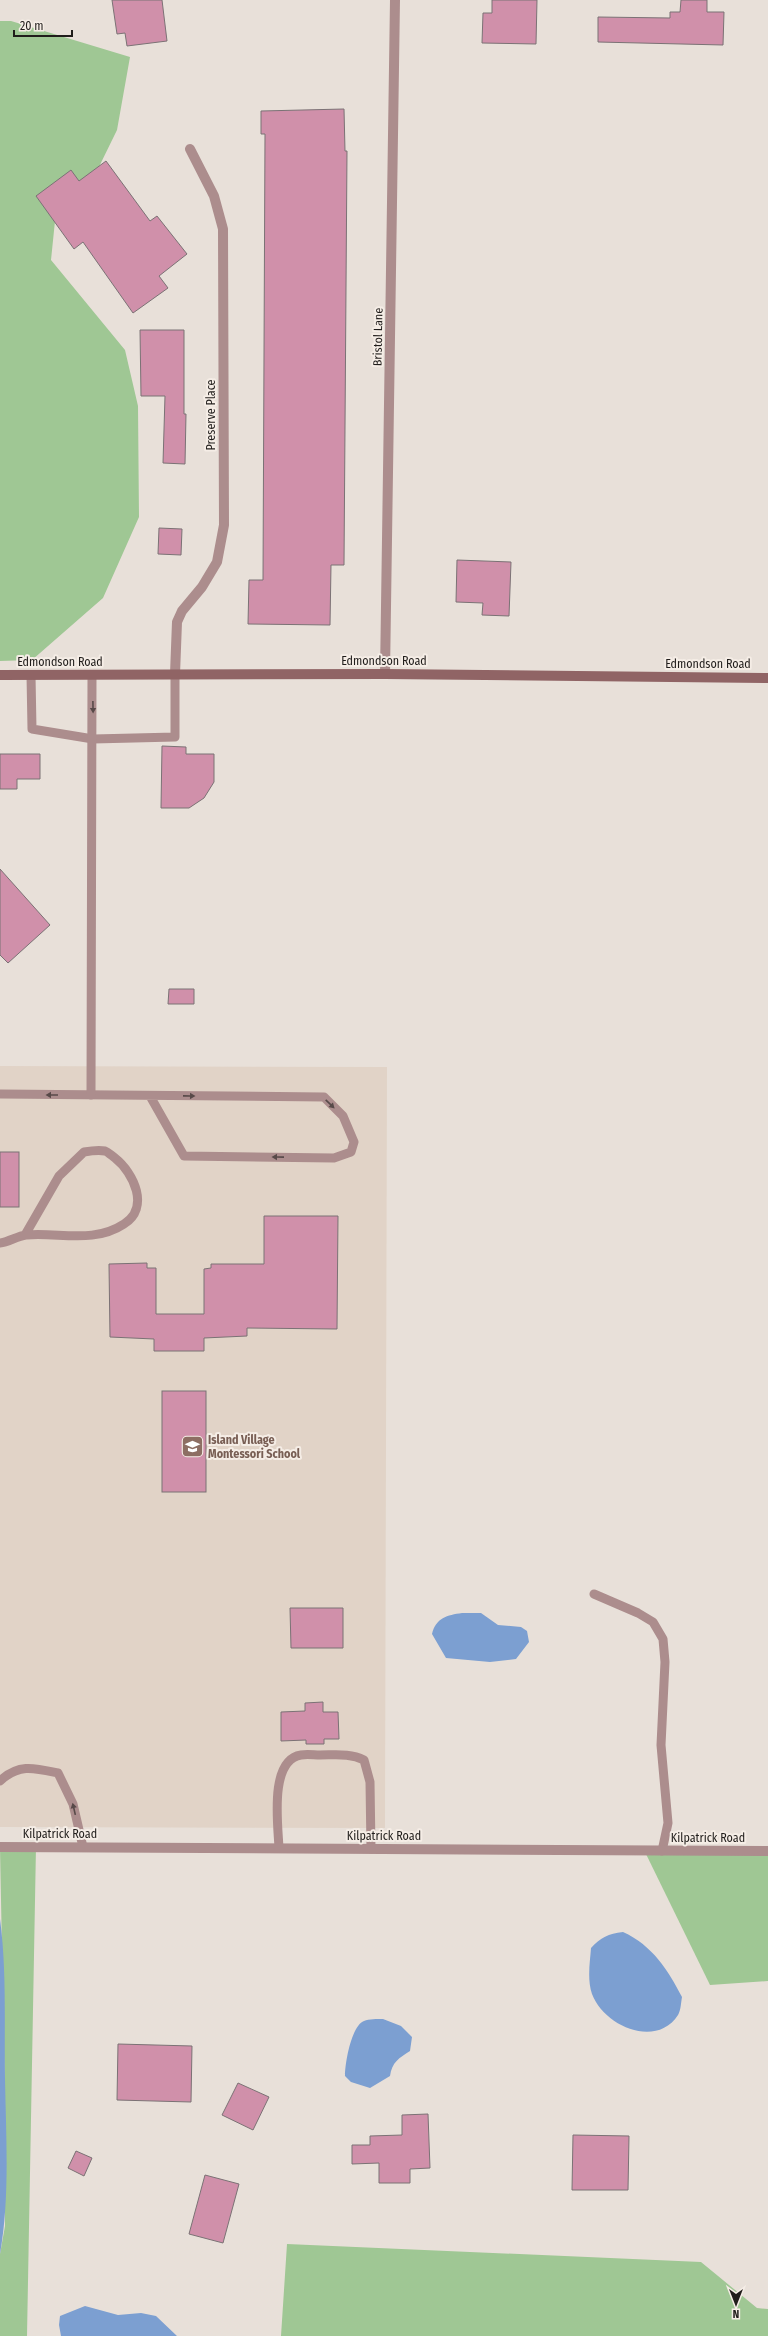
<svg xmlns="http://www.w3.org/2000/svg" width="768" height="2336" viewBox="0 0 768 2336" font-family="'Fira Sans Condensed',sans-serif">
<style>
.built{fill:#e1d3c7}
.green{fill:#9fc794}
.water{fill:#7c9fd1}
.building{fill:#d090aa;stroke:#7b7275}
.lines{fill:none;stroke-linecap:round;stroke-linejoin:round}
.lane{stroke:#ac8d8d;stroke-width:9}
.street{stroke:#ac8d8d;stroke-width:10}
.secondary{stroke:#906465;stroke-width:10}
.oneway{fill:#584a49}
.labels{text-anchor:middle;stroke-width:4;stroke-linejoin:round;paint-order:stroke}
.street-label{font-size:12px;fill:#201d1b;stroke:#f5ede6}
.education-label{font-size:12px;font-weight:bold;fill:#785e54;stroke:#f5ede6;text-anchor:start}
</style>
<rect width="100%" height="100%" fill="#e8e0d9"/>
<polygon class="built" points="0,1066 387,1067 385,1828 0,1827"/>
<g class="green">
<polygon points="0,21 11,21 130,57 117,130 95,175 55,221 51,260 125,350 138,406 139,517 103,598 32,660 0,661"/>
<polygon points="36,1846 27,2336 0,2336 0,2254 5,2226 5,2104 0,1848"/>
<polygon points="645,1852 768,1853 768,1981 710,1985"/>
<polygon points="287,2244 701,2262 757,2308 768,2309 768,2336 281,2336"/>
</g>
<g class="water">
<path d="M462,1613h19l17,12 23,2 6,4 2,11 -13,17 -26,3 -44,-4 -14,-24c4,-16 15,-19 30,-21z"/>
<path d="M0,1919c7,53 4,107 5,160 1,58 5,118 -5,175z"/>
<path d="M623,1932c29,13 45,38 59,65 -1,5 -1,13 -4,18 -22,34 -74,11 -86,-21 -5,-15 -2,-32 -1,-46 10,-11 17,-14 32,-16z"/>
<path d="M383,2019l18,7 11,11 -2,14c-11,7 -18,11 -20,25l-20,12 -19,-6 -6,-6c0,-12 6,-50 19,-55 5,-2 13,-2 19,-2z"/>
<polygon points="85,2306 118,2315 141,2313 156,2316 177,2336 61,2336 59,2325 60,2316"/>
</g>
<g class="building">
<polygon points="112,0 162,0 167,41 127,46 125,33 117,34"/>
<polygon points="492,0 537,0 536,44 482,43 483,13 492,13"/>
<polygon points="681,0 707,0 707,12 724,12 723,45 598,42 598,17 670,18 670,12 680,12"/>
<polygon points="344,109 345,151 347,151 344,565 331,565 330,625 248,624 249,580 263,580 265,134 261,134 261,111"/>
<polygon points="106,161 150,221 157,216 187,254 159,276 168,288 133,313 83,242 74,249 36,196 71,170 79,181"/>
<polygon points="140,330 184,330 184,414 186,414 185,464 163,463 165,396 141,396"/>
<polygon points="159,528 182,529 181,555 158,554"/>
<polygon points="457,560 511,562 509,616 482,615 483,603 456,602"/>
<polygon points="162,746 186,747 186,754 214,754 214,782 204,798 189,808 161,808"/>
<polygon points="0,754 40,754 40,779 17,779 17,789 0,789"/>
<polygon points="0,869 50,925 8,963 0,955"/>
<polygon points="169,989 194,989 194,1004 168,1004"/>
<rect x="0" y="1152" width="19" height="55"/>
<polygon points="264,1216 338,1216 337,1329 247,1328 247,1336 204,1338 204,1351 154,1351 154,1339 110,1337 109,1264 147,1263 147,1268 156,1268 156,1314 204,1314 204,1269 211,1268 211,1264 264,1264"/>
<rect x="162" y="1391" width="44" height="101"/>
<polygon points="290,1608 343,1608 343,1648 291,1648"/>
<polygon points="323,1702 323,1712 338,1712 339,1739 324,1739 324,1744 306,1744 306,1740 281,1741 281,1712 305,1711 305,1703"/>
<polygon points="118,2044 192,2046 191,2102 117,2100"/>
<polygon points="238,2083 269,2097 253,2130 222,2115"/>
<polygon points="428,2114 430,2168 410,2169 410,2183 379,2183 379,2163 352,2164 352,2145 370,2145 370,2136 402,2135 402,2115"/>
<polygon points="573,2135 629,2136 628,2190 572,2190"/>
<polygon points="76,2151 92,2158 84,2176 68,2168"/>
<polygon points="205,2175 239,2184 223,2243 189,2234"/>
</g>
<g class="lines">
<g class="lane">
<polyline points="31,675 32,729 93,739 175,737 175,674"/>
<polyline points="0,1094 324,1097 343,1116 354,1142 351,1152 334,1158 184,1156 150,1096"/>
<polyline points="91,1095 92,675"/>
<path d="M0,1243c9,-1 17,-7 26,-8 33,-3 68,9 98,-11 26,-16 10,-51 -9,-66 -3,-2 -7,-6 -10,-7 -6,-1 -15,0 -21,1l-25,24 -34,59"/>
<polyline points="594,1594 638,1613 653,1622 663,1639 665,1662 661,1745 668,1823 662,1851"/>
<path d="M0,1781c19,-18 35,-13 58,-8l15,31 10,43"/>
<path d="M279,1848c-1,-23 -10,-88 22,-93 6,-1 13,0 19,0 16,0 30,-2 44,5l6,22 1,67"/>
</g>
<g class="street">
<polyline points="175,674 177,622 182,611 202,587 217,562 224,525 223,229 214,196 190,149"/>
<polyline points="385,674 395,0"/>
<polyline points="0,1847 768,1851"/>
</g>
<polyline class="secondary" points="0,675 385,674 768,678"/>
</g>
<defs><path id="oneway-solid" d="M-6-.8H1V-3.2L6.5 0L1 3.2V.8H-6Z"/></defs>
<g class="oneway">
<use href="#oneway-solid" transform="translate(93 707) rotate(89)"/>
<use href="#oneway-solid" transform="translate(52 1095) rotate(-180)"/>
<use href="#oneway-solid" transform="translate(189 1096) rotate(1)"/>
<use href="#oneway-solid" transform="translate(330 1104) rotate(44)"/>
<use href="#oneway-solid" transform="translate(278 1157) rotate(-179)"/>
<use href="#oneway-solid" transform="translate(74 1809) rotate(-103)"/>
</g>
<defs>
<symbol id="school-square" viewBox="-11 -11 22 22"><rect x="-9" y="-9" width="18" height="18" rx="4" fill="#8d6e63" stroke="#f5ede6"/><path d="M0-5L7-2L0 1L-7-2ZM-4 1L0 2.5L4 1V4Q0 6-4 4Z" fill="#fff"/></symbol>
</defs>
<g fill-rule="evenodd">
<use href="#school-square" x="180" y="1434" width="25" height="25"/>
</g>
<g class="labels">
<g class="street-label">
<text transform="translate(378 337) rotate(-89)" y="4">Bristol Lane</text>
<text transform="translate(211 415) rotate(-90)" y="4">Preserve Place</text>
<text x="384" y="665">Edmondson Road</text>
<text x="60" y="666">Edmondson Road</text>
<text x="708" y="668">Edmondson Road</text>
<text x="60" y="1838">Kilpatrick Road</text>
<text x="384" y="1840">Kilpatrick Road</text>
<text x="708" y="1842">Kilpatrick Road</text>
</g>
<g class="education-label">
<text x="208" y="1444">Island Village<tspan x="208" dy="14">Montessori School</tspan></text>
</g>
</g>
<g transform="translate(736 2304) rotate(180)" stroke="#f5ede6" stroke-width="3" paint-order="stroke">
<path d="M0-3L7 15L0 10L-7 15Z" fill="#201d1b"/>
<text y="-6" font-size="11" font-weight="bold" text-anchor="middle" fill="#201d1b">N</text>
</g>
<path d="M14 30v6h58v-6" fill="none" stroke="#201d1b" stroke-width="2"/>
<text x="20" y="30" font-size="12" fill="#201d1b" stroke="#f5ede6" stroke-width="3" paint-order="stroke">20 m</text>
</svg>
